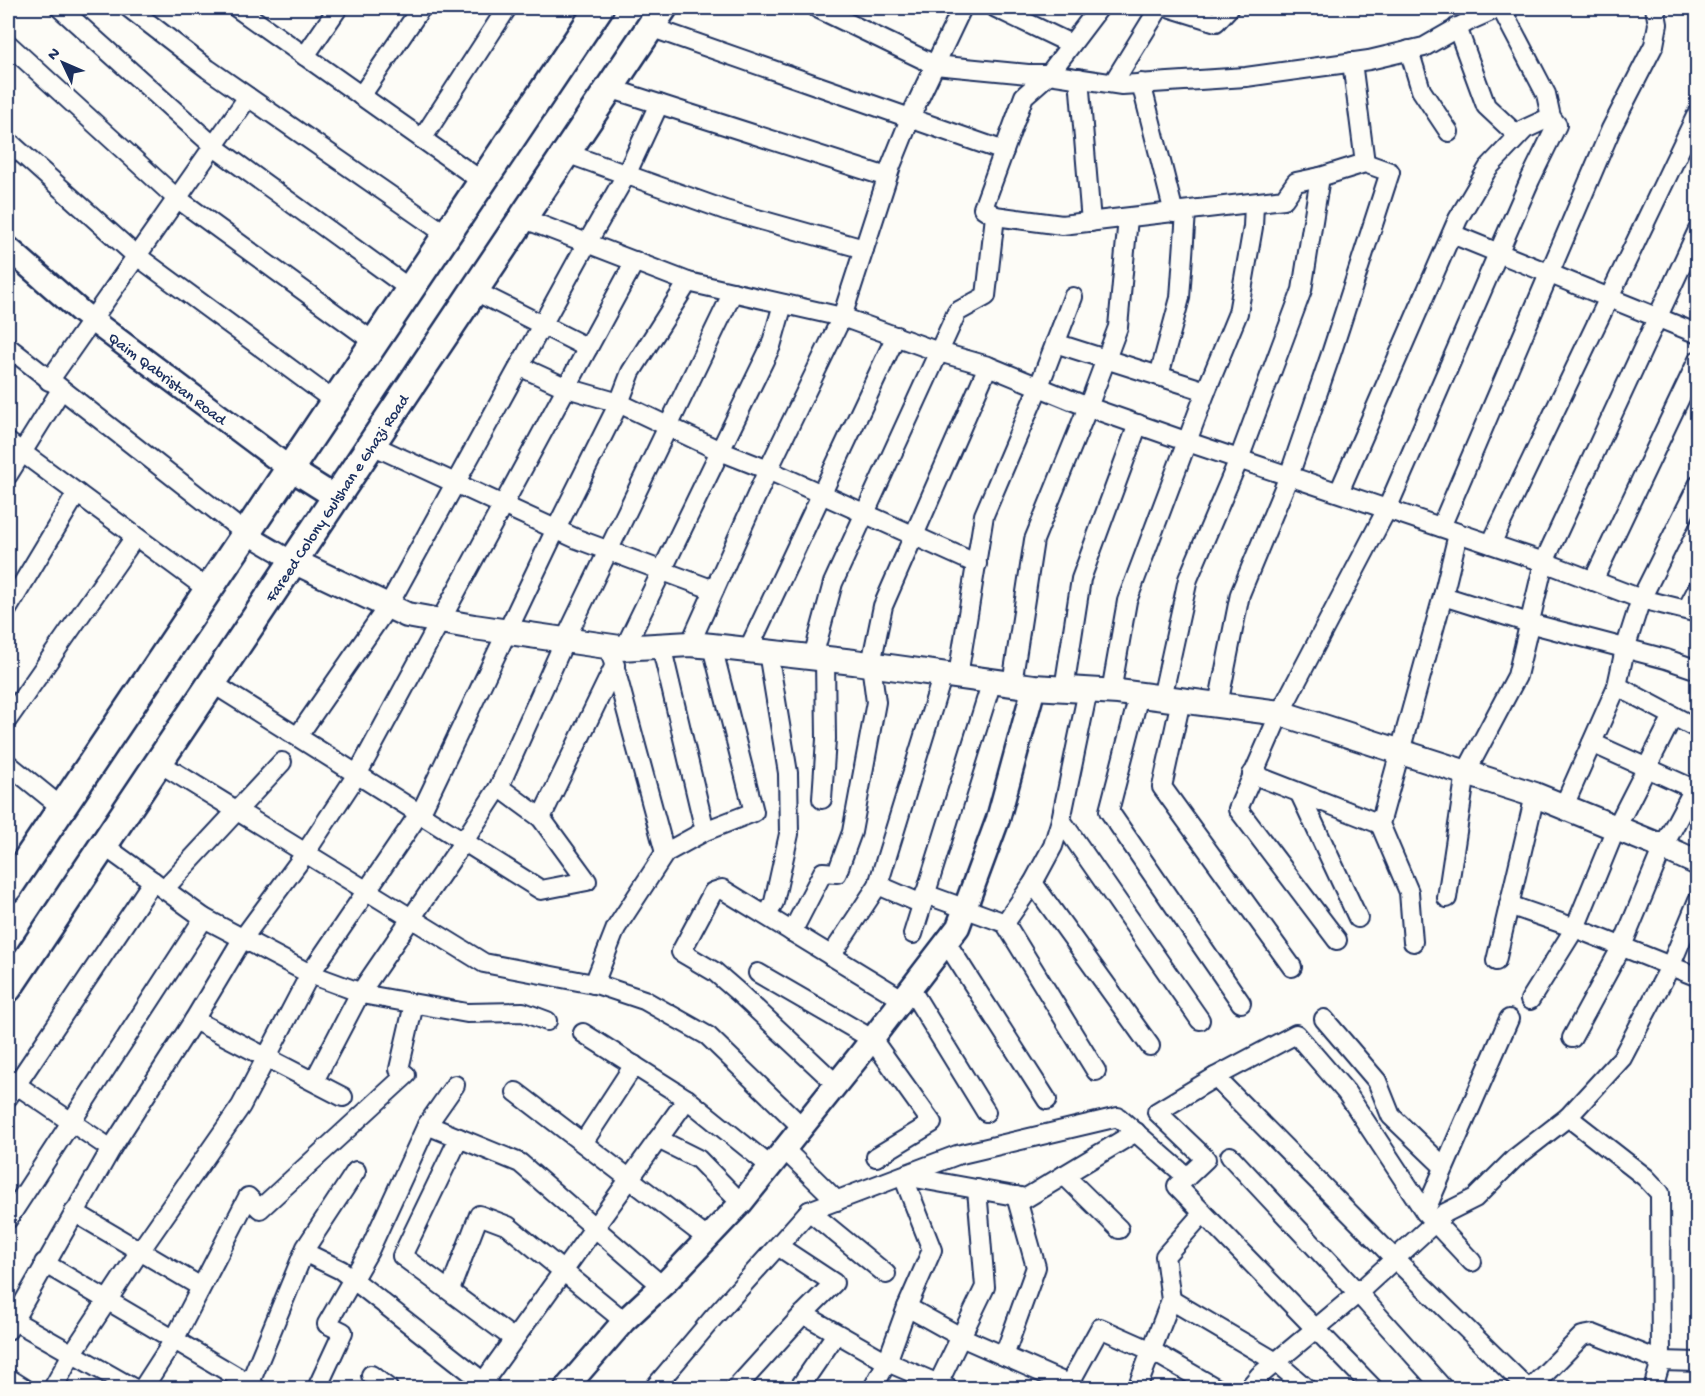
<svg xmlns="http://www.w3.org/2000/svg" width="1705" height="1396" viewBox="0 0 1705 1396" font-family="'Gochi Hand',sans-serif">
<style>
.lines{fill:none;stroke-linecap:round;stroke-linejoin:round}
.minor-casing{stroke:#1b2f5e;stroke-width:22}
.tertiary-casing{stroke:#1b2f5e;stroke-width:27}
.secondary-casing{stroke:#1b2f5e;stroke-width:28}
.primary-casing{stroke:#1b2f5e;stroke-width:32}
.minor{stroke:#fdfcf7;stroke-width:18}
.tertiary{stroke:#fdfcf7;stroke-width:22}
.secondary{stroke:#fdfcf7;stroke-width:24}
.primary{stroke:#fdfcf7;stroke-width:27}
.labels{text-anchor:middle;stroke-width:4.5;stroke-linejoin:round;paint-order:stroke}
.street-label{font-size:16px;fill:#1b2f5e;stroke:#fdfcf7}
</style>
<rect width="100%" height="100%" fill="#fdfcf7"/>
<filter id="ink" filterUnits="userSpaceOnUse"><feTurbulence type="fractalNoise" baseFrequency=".0167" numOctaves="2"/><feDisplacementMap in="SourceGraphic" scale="12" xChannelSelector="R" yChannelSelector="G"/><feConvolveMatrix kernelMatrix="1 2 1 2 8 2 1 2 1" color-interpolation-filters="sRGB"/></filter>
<g filter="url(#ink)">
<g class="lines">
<defs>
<g id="minor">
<polyline points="60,8 217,149 410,289"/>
<polyline points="129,8 208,69 447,235"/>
<polyline points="237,8 483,182"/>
<polyline points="817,8 935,65 1028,74 1049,74 1122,85 1246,77 1369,60 1424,47 1471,20 1498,8"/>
<polyline points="996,8 1071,44"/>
<polyline points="1171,8 1216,22 1229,8"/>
<polyline points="650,27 1004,151"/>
<polyline points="1457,27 1486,106 1518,136"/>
<polyline points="8,44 174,196 374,342"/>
<polyline points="1409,50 1421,90 1449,132"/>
<polyline points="305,56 338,8"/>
<polyline points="1352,62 1365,163"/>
<polyline points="1079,78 1091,222"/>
<polyline points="1113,83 1159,8"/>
<polyline points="1141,83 1174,213"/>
<polyline points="609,88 887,177"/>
<polyline points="361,96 421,8"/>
<polyline points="422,139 507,8"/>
<polyline points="8,141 133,253 334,401"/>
<polyline points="566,153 725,210 864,249"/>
<polyline points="995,216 1062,225 1284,199 1296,182 1320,177 1365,163 1390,172 1332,351 1289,476 1240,594 1218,705"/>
<polyline points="522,218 688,282 842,317 939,352 988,366 1088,407 1188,442 1544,562 1641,599 1698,613"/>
<polyline points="1452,234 1698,334"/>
<polyline points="473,290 588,348"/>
<polyline points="1055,343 1206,391"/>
<polyline points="8,347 245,533 293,561"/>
<polyline points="519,366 567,388 619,403 720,451 768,470 977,564"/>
<polyline points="1159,376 1180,298 1186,212"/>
<polyline points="49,381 248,97"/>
<polyline points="8,442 207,589"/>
<polyline points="370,444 577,539 714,590"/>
<polyline points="8,475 61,390"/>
<polyline points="1339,492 1458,219 1488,168 1525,129 1551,117"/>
<polyline points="1441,527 1611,129 1654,45 1658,24 1655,8"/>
<polyline points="1491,544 1698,112"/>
<polyline points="1593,581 1698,360"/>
<polyline points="1443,596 1529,623 1666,659 1698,670"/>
<polyline points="8,608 77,493"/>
<polyline points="1687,609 1698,588"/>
<polyline points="690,644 768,470 842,317 891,166 914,109 962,8"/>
<polyline points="661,645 705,831"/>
<polyline points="609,646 665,853"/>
<polyline points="625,647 771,346 783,304"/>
<polyline points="748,650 896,336"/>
<polyline points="813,657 833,583 957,312 986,296 995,216 983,208 1024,96 1049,74 1099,8"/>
<polyline points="958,676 984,515 1039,386 1073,297"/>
<polyline points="212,683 541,890 587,881 541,818 499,787"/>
<polyline points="1012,684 1034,540 1088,407 1118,327 1128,218"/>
<polyline points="1617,686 1698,729"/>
<polyline points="1064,689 1081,579 1138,424"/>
<polyline points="1111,692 1127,601 1206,391 1238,313 1253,227 1254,204"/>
<polyline points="1139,695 1109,811 1241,1003"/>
<polyline points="1162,698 1188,579 1239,459 1302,290 1320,177"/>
<polyline points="1181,700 1162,787 1292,967"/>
<polyline points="8,719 135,537"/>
<polyline points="298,736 388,606 587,243 626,175 659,104"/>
<polyline points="1592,743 1698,791"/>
<polyline points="158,762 484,963 599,985 644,1000 708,1036 802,1127"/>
<polyline points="8,764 61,807"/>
<polyline points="1252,774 1380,824"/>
<polyline points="1300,794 1358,918"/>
<polyline points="822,799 826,739 825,659"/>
<polyline points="1563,808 1617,686 1625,649 1641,599 1698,485"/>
<polyline points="541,818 615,665"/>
<polyline points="1061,820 1200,1020"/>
<polyline points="103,845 204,918 310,974 367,995 467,1013 523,1012 547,1021"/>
<polyline points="1033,883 1150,1046"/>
<polyline points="878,885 922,904"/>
<polyline points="164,889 282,762"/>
<polyline points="925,894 1005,923 1096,1071"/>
<polyline points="1447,898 1466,772 1517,676 1544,562 1698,230"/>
<polyline points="1509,905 1575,928 1698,977"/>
<polyline points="767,916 774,902 789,834 788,773 768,652"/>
<polyline points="1005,923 1033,883 1053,846 1061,820 1088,690"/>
<polyline points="792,932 823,872 837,873 852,832 876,702 871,664 883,606 988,366"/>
<polyline points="913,934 992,681"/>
<polyline points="1337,940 1238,809 1280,713 1387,509 1530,180 1557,125 1551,117 1546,94 1501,8"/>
<polyline points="946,942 1047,1100"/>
<polyline points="1413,942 1409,892 1380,824 1443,596 1458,534"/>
<polyline points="831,956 878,885 943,674"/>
<polyline points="1496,961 1535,795"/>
<polyline points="758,973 872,1039 932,1123 876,1157"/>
<polyline points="594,984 616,928 665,853 705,831 754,812 712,646"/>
<polyline points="910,988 986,1112"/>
<polyline points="1530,1000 1575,928 1616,828 1673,716"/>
<polyline points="1324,1019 1377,1081 1391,1116 1444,1167"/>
<polyline points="194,1020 343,1097"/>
<polyline points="583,1033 687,1099 770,1166"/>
<polyline points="1572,1038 1622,946 1663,847 1698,781"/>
<polyline points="1215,1077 1395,1259 1527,1388"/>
<polyline points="8,1079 111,1149"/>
<polyline points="314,1081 360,993 464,841 499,787 565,640 733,292"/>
<polyline points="836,1084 738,992 715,972 681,952 713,892 722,889 902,999"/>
<polyline points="516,1092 707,1238"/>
<polyline points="8,1097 153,881"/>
<polyline points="1568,1117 1622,1058 1670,967 1698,900"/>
<polyline points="427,1125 520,1163 661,1285"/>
<polyline points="459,1138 402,1256 514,1339"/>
<polyline points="658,1139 698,1159 741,1203"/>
<polyline points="583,1143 634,1065"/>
<polyline points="784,1149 837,1201"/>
<polyline points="1230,1156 1358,1293 1443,1388"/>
<polyline points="1064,1175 1119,1229"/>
<polyline points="904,1176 1026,1198 1136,1132"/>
<polyline points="1187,1177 1206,1159 1157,1112 1215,1077 1296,1034 1346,1092 1425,1212 1472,1262"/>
<polyline points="809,1211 886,1274"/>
<polyline points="74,1212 201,1287"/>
<polyline points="1425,1212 1509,1019"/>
<polyline points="8,1219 204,918"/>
<polyline points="304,1252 341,1270 491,1388"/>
<polyline points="44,1263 256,1388"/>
<polyline points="450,1290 479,1215 508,1226 624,1321"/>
<polyline points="1171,1300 1276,1362 1306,1388"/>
<polyline points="907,1307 961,1337 1077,1388"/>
<polyline points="803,1314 887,1362 948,1388"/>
<polyline points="13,1320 133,1388"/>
<polyline points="8,1330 111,1149 194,1020 243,938 302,858 358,773 635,261"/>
<polyline points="1004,1356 1036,1267 1016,1196"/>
<polyline points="371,1375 388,1388"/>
<polyline points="8,1378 24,1388"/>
<polyline points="249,1385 306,1247 356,1171"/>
<polyline points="53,1388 72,1354 140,1251 241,1106 310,974 423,808 556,529 619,403 631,372 688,282"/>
<polyline points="143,1388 174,1340 248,1197 260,1209 406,1075 399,1069 414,1004"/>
<polyline points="317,1388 343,1332 327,1324 369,1251 427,1125 455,1085"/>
<polyline points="479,1388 687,1099"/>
<polyline points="654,1388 713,1318 809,1211 957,1155 1118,1117 1187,1177 1177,1186 1373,1388"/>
<polyline points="736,1388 803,1314 834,1283 778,1246"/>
<polyline points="799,1388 836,1334"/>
<polyline points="873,1388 887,1362 907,1307 932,1250 903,1176"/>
<polyline points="936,1388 985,1287 977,1189"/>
<polyline points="1067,1388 1100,1328 1152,1351 1216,1388"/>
<polyline points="1137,1388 1171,1300 1165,1256 1203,1213"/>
<polyline points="1249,1388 1259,1376 1350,1300 1445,1213 1475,1198 1514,1159 1568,1117 1645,1177 1660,1193 1661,1361 1653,1388"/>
<polyline points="1531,1388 1582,1336 1593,1334 1661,1361 1698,1362"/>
</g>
<g id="tertiary">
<path id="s1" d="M8,248l73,64 208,156 46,29"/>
<polyline points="566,1388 624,1321 667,1281 741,1203 859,1056 958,927 998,819 1034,687"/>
</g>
<polyline id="secondary" points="293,561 407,615 474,627 620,648 690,644 712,646 854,662 1034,687 1118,692 1280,713 1535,795 1663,847 1698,863"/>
<g id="primary">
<polyline points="8,888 599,8"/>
<path id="s2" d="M8,988l655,-980"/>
</g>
</defs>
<use href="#minor" class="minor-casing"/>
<use href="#tertiary" class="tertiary-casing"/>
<use href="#secondary" class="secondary-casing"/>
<use href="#primary" class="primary-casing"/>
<use href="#minor" class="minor"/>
<use href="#tertiary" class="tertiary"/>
<use href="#secondary" class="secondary"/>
<use href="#primary" class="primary"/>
</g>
</g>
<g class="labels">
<g class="street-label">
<text dy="6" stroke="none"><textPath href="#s1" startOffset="206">Qaim Qabristan Road</textPath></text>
<text dy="6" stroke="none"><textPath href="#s2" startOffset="590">Fareed Colony Gulshan e Ghazi Road</textPath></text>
</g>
</g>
<rect width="1705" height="1396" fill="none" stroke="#fdfcf7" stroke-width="30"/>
<rect x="15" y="15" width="1675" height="1366" fill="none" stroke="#1b2f5e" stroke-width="2" filter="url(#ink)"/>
<g transform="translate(63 63) rotate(314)" stroke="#fdfcf7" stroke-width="4.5" paint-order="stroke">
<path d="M0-4.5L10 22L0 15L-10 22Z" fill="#1b2f5e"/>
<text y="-9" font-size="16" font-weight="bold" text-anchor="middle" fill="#1b2f5e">N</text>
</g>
</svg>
